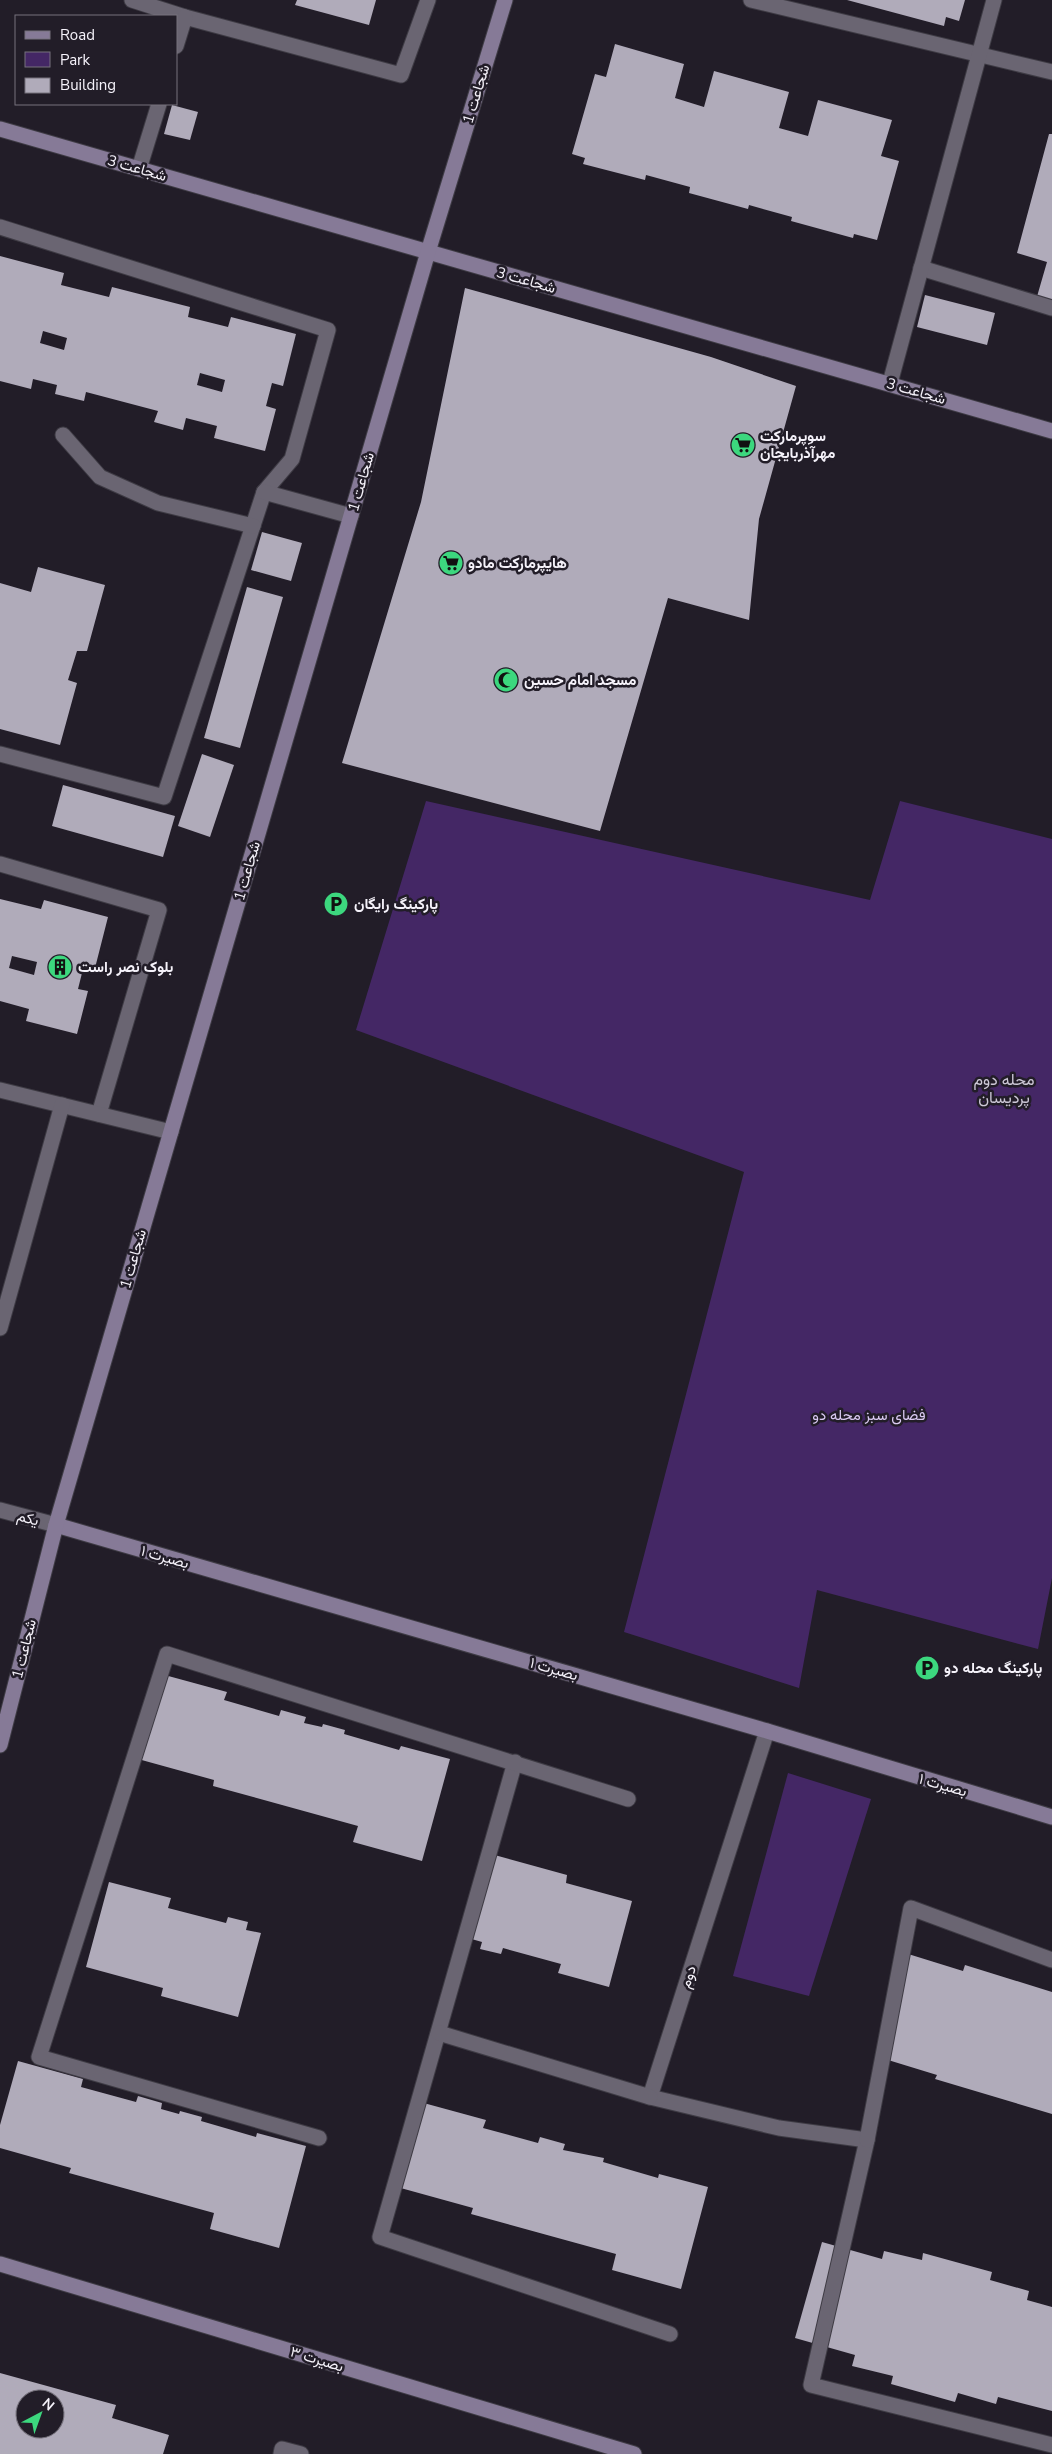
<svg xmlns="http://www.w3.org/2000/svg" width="1052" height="2454" viewBox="0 0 1052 2454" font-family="'Nunito Sans',Vazirmatn,sans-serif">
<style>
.green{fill:#442765}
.building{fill:#b0abba;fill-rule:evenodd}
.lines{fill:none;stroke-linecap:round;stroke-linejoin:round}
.street-casing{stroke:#3e3b44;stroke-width:17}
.secondary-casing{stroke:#3e3b44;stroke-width:17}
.street{stroke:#6a6572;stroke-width:15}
.secondary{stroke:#867a97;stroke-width:15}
.labels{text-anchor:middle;stroke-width:5;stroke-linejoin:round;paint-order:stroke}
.street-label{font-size:15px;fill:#f5f2fa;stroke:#221d28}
.poi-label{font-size:15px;font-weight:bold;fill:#f5f2fa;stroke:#221d28;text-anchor:start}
.park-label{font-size:15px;fill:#dacaf2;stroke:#221d28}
.neighbourhood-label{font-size:16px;fill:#cdc8d7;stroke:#221d28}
</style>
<rect width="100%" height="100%" fill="#221d28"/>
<g class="green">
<polygon points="426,801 870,900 900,801 1052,839 1052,1578 1038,1649 817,1590 799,1688 624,1632 744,1172 356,1030"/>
<polygon points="788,1773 871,1799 809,1996 733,1976"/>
</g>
<g class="building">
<polygon points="297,0 376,0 369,25 295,5"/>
<polygon points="847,0 965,0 959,21 946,17 944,26"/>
<polygon points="615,44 684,64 675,98 704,107 714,71 789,92 779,128 808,136 818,100 892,120 881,156 899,161 877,240 854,234 853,238 791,221 792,217 749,205 748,209 689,193 690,187 646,175 645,180 583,164 585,158 572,154 595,74 606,77"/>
<polygon points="172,105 198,112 190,140 164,134"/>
<polygon points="1049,134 1052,134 1052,305 1036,300 1047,262 1017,253"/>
<path d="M0,256l64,17 -3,12 48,12 3,-10 78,20 -2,10 40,10 3,-10 65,17 -13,52 -11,-3 -6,23 10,3 -11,42 -51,-13 3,-12 -31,-8 -3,12 -29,-8 4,-11 -72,-19 -2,9 -29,-7 2,-9 -24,-6 -2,10 -31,-8zM43,331l24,7 -3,12 -24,-7zM200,373l25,7 -3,12 -25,-7z"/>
<polygon points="465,288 711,357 796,386 759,519 749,620 668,598 600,831 342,763 421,502"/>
<polygon points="925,295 995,313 987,345 917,327"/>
<polygon points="262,532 302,543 291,581 251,570"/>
<polygon points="38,567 105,585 87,651 77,651 68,680 77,683 60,745 0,729 0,583 31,592"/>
<polygon points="247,587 283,597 240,748 204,738"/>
<polygon points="202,754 234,765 210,837 178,826"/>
<polygon points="63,785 175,816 163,857 52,826"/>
<path d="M0,899l41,10 3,-9 64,17 -13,51 -11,-3 -6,24 10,2 -11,43 -51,-13 3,-12 -29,-8zM12,956l25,6 -3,13 -25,-7z"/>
<polygon points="161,1674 227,1692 224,1700 279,1716 281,1710 306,1717 304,1723 322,1727 323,1724 345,1730 344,1734 399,1750 401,1746 450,1759 422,1861 353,1842 358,1826 213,1786 214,1780 138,1759"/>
<polygon points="491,1854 567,1875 566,1883 632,1901 609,1987 558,1973 561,1964 503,1948 501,1954 480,1949 482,1942 468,1938"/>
<polygon points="109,1882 171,1898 168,1908 226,1923 228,1917 248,1922 246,1930 261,1933 238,2017 161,1996 163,1988 86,1967"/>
<polygon points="905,1953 963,1971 965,1965 1052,1992 1052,2114 935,2079 937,2075 875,2056"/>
<polygon points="18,2061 83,2079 81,2087 136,2102 138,2096 162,2103 161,2109 179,2114 180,2111 202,2117 201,2121 256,2137 257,2133 306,2146 279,2248 210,2229 214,2213 69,2173 71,2168 0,2148 0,2125"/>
<polygon points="420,2102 486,2120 483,2128 538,2143 540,2137 565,2144 563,2150 604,2158 603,2162 658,2178 659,2174 708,2187 681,2289 612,2270 616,2254 471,2214 473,2208 397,2187"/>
<polygon points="822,2242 882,2259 884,2251 922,2260 923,2253 992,2272 990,2280 1029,2291 1027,2300 1052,2307 1052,2411 998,2397 996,2404 958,2393 955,2402 891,2384 893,2376 852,2366 855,2355 795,2338"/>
<path d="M0,2373l116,32 -4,13 57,17 -6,19h-163zM25,2399h30v30h-30z"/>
</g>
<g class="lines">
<defs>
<g id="street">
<polyline points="132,0 185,17 401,75 428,0"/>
<polyline points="751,0 1052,72"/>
<polyline points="176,46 185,17"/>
<polyline points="139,169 159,104"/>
<polyline points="0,227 328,330 292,459 264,492 164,797 0,754"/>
<polyline points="921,268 1052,308"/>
<polyline points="890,383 994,0"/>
<polyline points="63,435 100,477 158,503 253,526"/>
<polyline points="264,492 351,516"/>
<polyline points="0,864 159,910 99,1114"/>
<polyline points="0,1090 171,1132"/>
<polyline points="0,1328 62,1105"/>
<polyline points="0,1510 56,1525"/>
<polyline points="767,1731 650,2097 779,2128 867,2140 811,2385 1052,2445"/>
<polyline points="515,1762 380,2237 670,2334"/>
<polyline points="439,2033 650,2097"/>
<polyline points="319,2138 39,2057 167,1654 628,1799"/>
<polyline points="867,2140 911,1908 1052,1960"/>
<polyline points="281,2454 282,2449 301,2454"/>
</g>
<g id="secondary">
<polyline points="0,129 1052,431"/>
<polyline points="56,1525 767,1731 1052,1817"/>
<polyline points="0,1745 56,1525 428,252 505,0"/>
<polyline points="0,2264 634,2454"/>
</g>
</defs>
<use href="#street" class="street-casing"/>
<use href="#secondary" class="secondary-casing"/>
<use href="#street" class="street"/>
<use href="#secondary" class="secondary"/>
</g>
<defs>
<symbol id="supermarket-disc" viewBox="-11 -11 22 22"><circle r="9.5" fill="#3cd77e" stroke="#221d28"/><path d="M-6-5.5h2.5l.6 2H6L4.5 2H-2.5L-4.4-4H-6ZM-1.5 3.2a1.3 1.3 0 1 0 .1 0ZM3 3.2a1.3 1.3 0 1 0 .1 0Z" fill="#111"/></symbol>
<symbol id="mosque-disc" viewBox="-11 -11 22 22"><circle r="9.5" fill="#3cd77e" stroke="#221d28"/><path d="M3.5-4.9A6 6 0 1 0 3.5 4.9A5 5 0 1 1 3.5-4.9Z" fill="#111"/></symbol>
<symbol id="parking-disc" viewBox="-11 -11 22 22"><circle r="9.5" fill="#3cd77e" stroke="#221d28"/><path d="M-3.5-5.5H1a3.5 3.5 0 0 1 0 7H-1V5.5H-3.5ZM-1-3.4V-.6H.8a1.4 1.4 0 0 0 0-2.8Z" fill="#111"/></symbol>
<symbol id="building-disc" viewBox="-11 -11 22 22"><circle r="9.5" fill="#3cd77e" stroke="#221d28"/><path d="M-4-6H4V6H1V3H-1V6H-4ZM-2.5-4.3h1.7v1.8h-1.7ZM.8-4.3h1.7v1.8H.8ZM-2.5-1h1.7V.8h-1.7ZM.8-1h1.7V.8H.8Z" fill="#111"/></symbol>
</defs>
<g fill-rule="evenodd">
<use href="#supermarket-disc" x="729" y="431" width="28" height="28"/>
<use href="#supermarket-disc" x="437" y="549" width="28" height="28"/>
<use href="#mosque-disc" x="492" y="666" width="28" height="28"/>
<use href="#parking-disc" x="322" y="890" width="28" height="28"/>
<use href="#building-disc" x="46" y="953" width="28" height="28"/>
<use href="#parking-disc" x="913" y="1654" width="28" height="28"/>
</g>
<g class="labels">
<g class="street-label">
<text transform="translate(476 94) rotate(-73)" y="5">شجاعت 1</text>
<text transform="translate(137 168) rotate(16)" y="5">شجاعت 3</text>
<text transform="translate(526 280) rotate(16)" y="5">شجاعت 3</text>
<text transform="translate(916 391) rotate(16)" y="5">شجاعت 3</text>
<text transform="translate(361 482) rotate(-74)" y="5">شجاعت 1</text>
<text transform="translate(247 871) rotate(-74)" y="5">شجاعت 1</text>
<text transform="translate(133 1259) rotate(-74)" y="5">شجاعت 1</text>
<text transform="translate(28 1518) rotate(15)" y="5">یکم</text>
<text transform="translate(165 1557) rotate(16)" y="5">بصیرت ۱</text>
<text transform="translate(24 1649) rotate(-76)" y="5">شجاعت 1</text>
<text transform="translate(554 1669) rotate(16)" y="5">بصیرت ۱</text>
<text transform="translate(943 1785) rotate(16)" y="5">بصیرت ۱</text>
<text transform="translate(688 1977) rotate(-72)" y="5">دوم</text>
<text transform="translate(317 2359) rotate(17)" y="5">بصیرت ۳</text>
</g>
<g class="poi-label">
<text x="760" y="441">سوپرمارکت<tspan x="760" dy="17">مهرآذربایجان</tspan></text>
<text x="468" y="568">هایپرمارکت مادو</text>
<text x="524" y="685">مسجد امام حسین</text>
<text x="354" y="909">پارکینگ رایگان</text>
<text x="78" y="972">بلوک نصر راست</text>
<text x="944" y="1673">پارکینگ محله دو</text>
</g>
<g class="park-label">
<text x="869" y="1420">فضای سبز محله دو</text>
</g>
<g class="neighbourhood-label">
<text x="1004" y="1085">محله دوم<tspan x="1004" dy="18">پردیسان</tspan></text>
</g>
</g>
<rect x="15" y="15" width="162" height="90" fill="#221d28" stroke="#76727c"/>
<rect x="25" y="31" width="25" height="8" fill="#867a97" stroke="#76727c"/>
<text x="60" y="40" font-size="15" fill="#f5f2fa">Road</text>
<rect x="25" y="52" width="25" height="15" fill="#442765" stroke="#76727c"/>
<text x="60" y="65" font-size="15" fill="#f5f2fa">Park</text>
<rect x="25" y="78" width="25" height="15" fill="#b0abba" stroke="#76727c"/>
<text x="60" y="90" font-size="15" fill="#f5f2fa">Building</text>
<g transform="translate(40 2414) rotate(41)"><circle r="24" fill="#221d28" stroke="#76727c"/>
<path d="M0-4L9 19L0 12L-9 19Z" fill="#3cd77e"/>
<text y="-8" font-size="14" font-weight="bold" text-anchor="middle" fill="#f5f2fa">N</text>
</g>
</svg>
